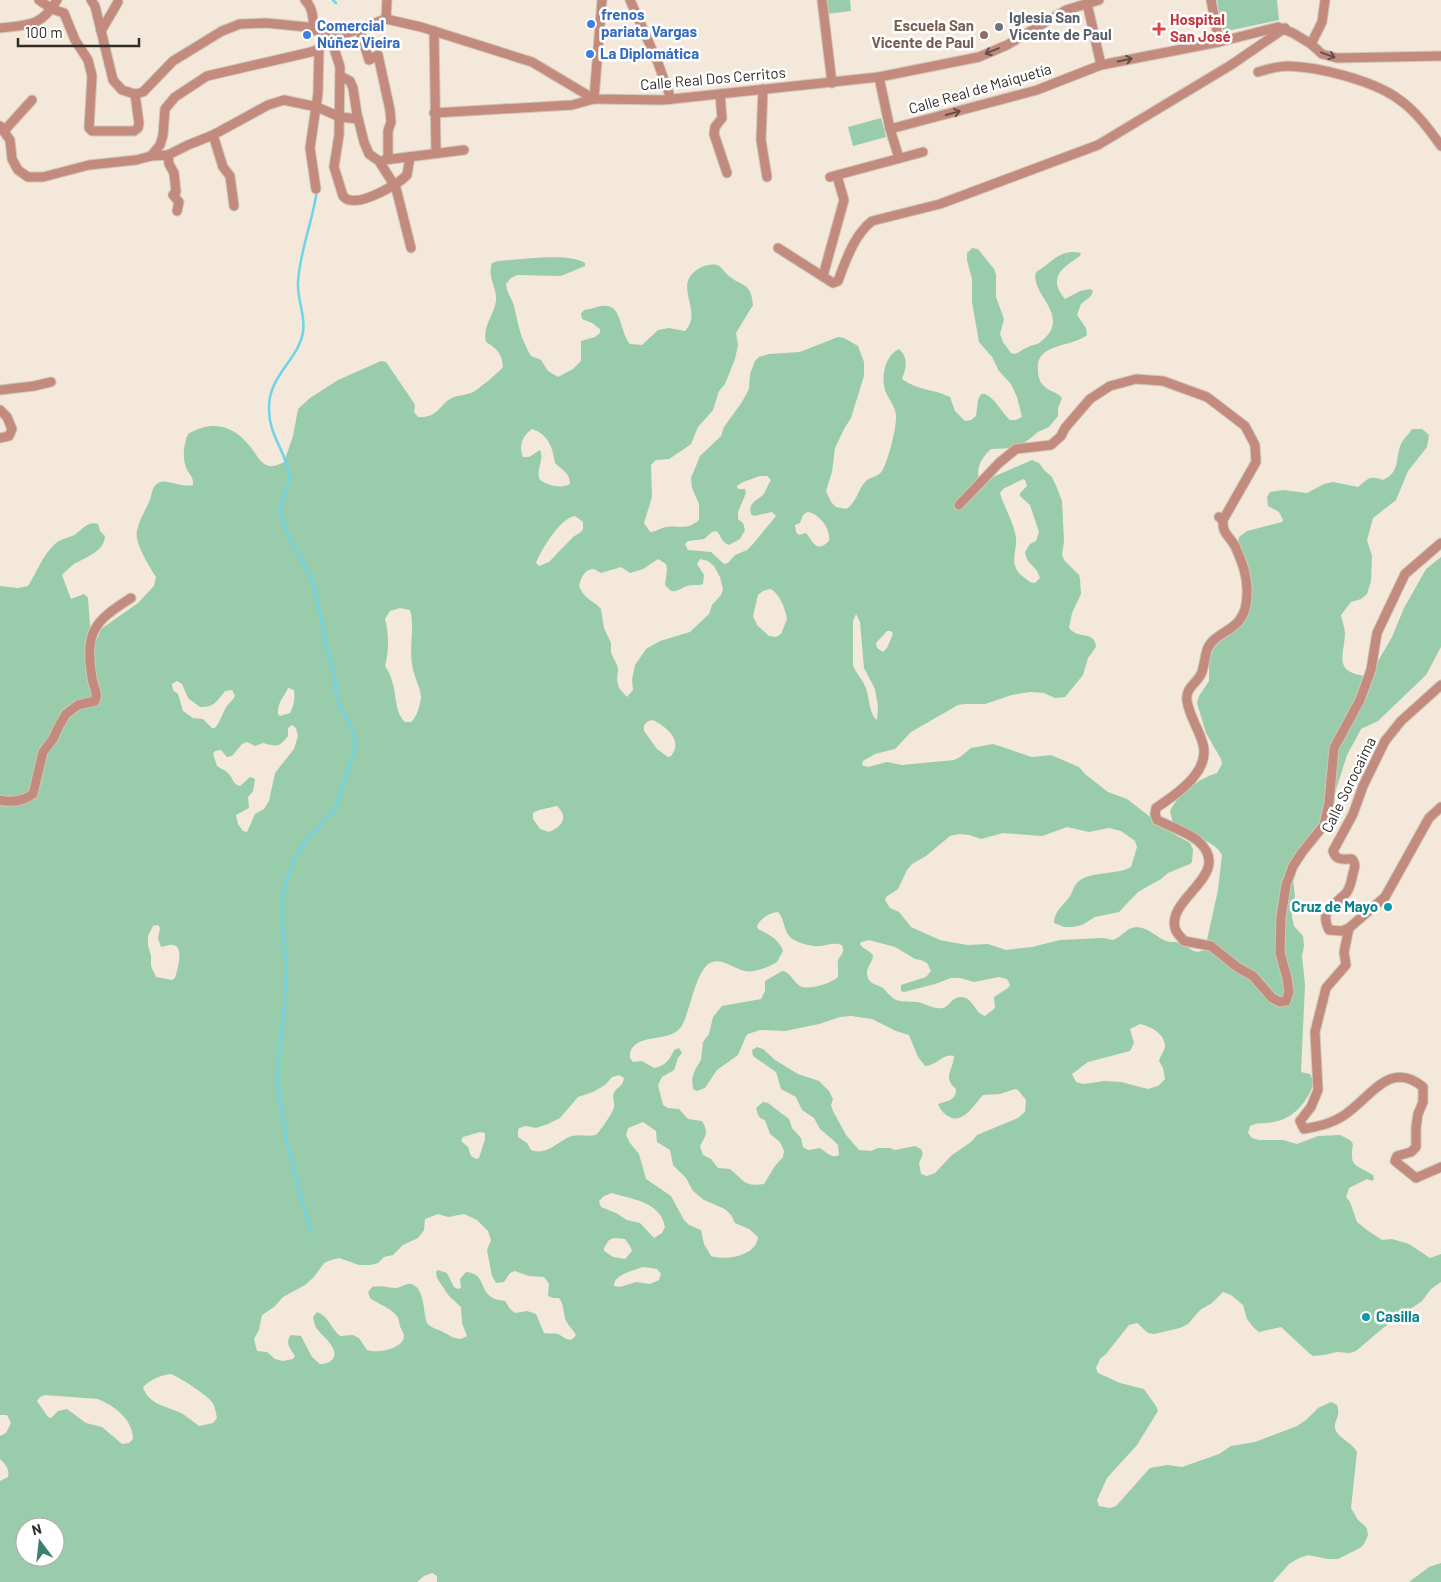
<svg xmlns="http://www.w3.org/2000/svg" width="1441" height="1582" viewBox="0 0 1441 1582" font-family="Barlow,sans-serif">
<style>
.green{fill:#9ca;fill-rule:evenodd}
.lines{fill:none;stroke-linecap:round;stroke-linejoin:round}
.stream{stroke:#70d4e9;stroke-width:2.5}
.street-casing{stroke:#d0c6b9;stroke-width:11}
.street{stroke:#c38b7e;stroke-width:9}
.oneway{stroke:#644e45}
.shop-dot{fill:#3f7fe0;stroke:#fff;stroke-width:2}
.worship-dot{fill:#6b7280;stroke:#fff;stroke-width:2}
.health-dot{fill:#e0444e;stroke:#fff;stroke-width:2}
.education-dot{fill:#8d6e63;stroke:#fff;stroke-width:2}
.culture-dot{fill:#0f9aa8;stroke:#fff;stroke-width:2}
.labels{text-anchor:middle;stroke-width:5;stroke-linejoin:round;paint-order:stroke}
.shop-label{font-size:15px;font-weight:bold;fill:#366cbe;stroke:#fff;text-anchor:start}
.worship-label{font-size:15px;font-weight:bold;fill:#5b616d;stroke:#fff;text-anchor:start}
.health-label{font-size:15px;font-weight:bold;fill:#be3a42;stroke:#fff;text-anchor:start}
.education-label{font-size:15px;font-weight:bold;fill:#785e54;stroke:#fff;text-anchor:end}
.street-label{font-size:15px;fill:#312d27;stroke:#fff}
.culture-label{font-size:15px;font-weight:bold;fill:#0d838f;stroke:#fff;text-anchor:end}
</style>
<rect width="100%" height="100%" fill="#f3e8d9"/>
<g class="green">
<polygon points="826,0 850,0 851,11 827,14"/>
<polygon points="1217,0 1277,0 1279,20 1227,31 1221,29"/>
<polygon points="881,118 886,137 853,146 848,127"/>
<path d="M972,248l6,1 16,20 2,6v22l8,22 -4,15 3,8 8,11 3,1c5,-1 9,-5 14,-7 3,-2 8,-2 11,-4 36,-26 -10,-49 -3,-71 16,-9 24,-24 45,-19l-1,3c-18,12 -33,22 -15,43l15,-8 10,-2 3,2 -2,5 -10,8 -4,11 9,13 1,7c-17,13 -52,8 -49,35 0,5 1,11 5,15 5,6 14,7 19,13l-4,10v8l-9,11 -11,5 -15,12 -10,4 -22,1c-10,9 -15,19 -12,31l5,2 9,-5 39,-17 7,3 5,7 8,7 5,11 5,13 2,41 -2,12 2,6 15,15 1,4 1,15 -9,19 -3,15c9,12 26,2 27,19l-8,11 -5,17 -18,22 -10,1 -11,-5 -14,-1 -18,3 -27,9h-20l-7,1 -47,27 -16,17 -20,5 -12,7 -1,4 6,2 19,-5 15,3 52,-5 6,-3 11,-9 22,-4 39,13 19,-2 28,12 6,7 23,18 19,7 40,31 23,13 3,6 -1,13 -2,2 -22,9 -7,6 -23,13 -19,20 -24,5 -13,8 -9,2h-9l-10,-4c0,-10 7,-16 13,-23 6,-6 5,-13 12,-19 12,-10 39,-6 52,-14l6,-20 -2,-6 -14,-10 -12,-3 -20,4 -22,-5 -25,9 -39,-3 -22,6 -12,-4 -10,-1 -9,2 -24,20 -14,8 -5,6 -9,19 -12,8 -1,3 5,8 9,4 12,15 29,13 10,2 18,3 20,-1 18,6 26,-3 28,-7 43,-2 10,2c9,-3 14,-13 24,-13 12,1 19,10 29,14 5,2 10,0 15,2 10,5 14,13 24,6l13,-59 4,-35c-9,-15 -22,-15 -35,-22 -5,-3 -9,-7 -14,-10l-3,-12c9,-18 28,-32 47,-38l5,-9 -1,-5 -15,-26 -9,-30 2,-7 10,-15v-21l6,-15 30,-32 2,-47 -9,-23 1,-6 8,-6 35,-9 1,-2 -4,-8 -11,-6 -1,-9 3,-5 13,-2 24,3 17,-9 9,-2 25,5c10,-8 11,-12 25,-7 19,-9 11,-23 19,-38 3,-5 7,-8 10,-13h10l7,6 -2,12 -19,24 -12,29 -23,18 -6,22 5,16 -1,25 -4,13 -6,5 -10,3 -10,13c1,6 4,13 4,19 -1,22 -12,37 20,42l9,-8 18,-31 12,-29 22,-39 15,-12v90l-15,28 -48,46 -17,8 -2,4 -12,22 -14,44 -13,32 -28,39 3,27 -3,13v7l2,9 9,10 1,10 -2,10 3,29 -4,87 9,2 4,9c-7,19 -20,36 -41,39 -8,2 -15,0 -23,4l-2,7 4,5 7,2h24l14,4 21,-8 22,-1 10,5 3,4c-4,24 3,20 20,31l1,4 -2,2 -5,-2 -18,9 -3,9 4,5 7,20 10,8 15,10 10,-1 17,5 21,14 11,-4v28l-10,7 -9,12 -39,27 -27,23 -6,2 -13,-1 -13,3 -11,1 -4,-3 -28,-26 -22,5 -5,-4 -7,-9 -4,-14 -12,-10 -8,-3 -11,11 -12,7 -12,14 -8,4 -26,6 -6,-1 -11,-10 -8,2 -23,29 -6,5 -4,9 2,5 22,10 24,6c4,7 13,16 14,22l-21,34 -30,33 -10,22 2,6 11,2 6,-2 34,-38 17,-3 15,2 37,-13 12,-8 24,-4 42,-16 9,-6 12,-12 13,-6 6,3c4,13 -3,14 -2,23 1,9 18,15 22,24l-6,56 7,12 7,6 2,3 1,6 -4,9 -4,4 -22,11h-10l-20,-4 -9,3 -10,6 -16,18h-836v-6l-5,-3 -8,3 -7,6h-417v-101l8,-4c2,-8 -3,-13 -8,-18v-23l6,-3 5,-10 -4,-8h-7v-829l18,2 10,-2c9,-14 15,-32 28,-43 6,-5 15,-5 21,-10 7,-5 11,-12 21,-9l2,7 5,5c-1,16 -19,21 -31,28 -4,3 -8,7 -12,11l9,24 13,-5 4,4 2,27 -1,27 4,-3 8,-20 37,-26 16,-17 2,-9c-7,-11 -22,-35 -19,-46 2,-11 8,-20 12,-29 4,-8 1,-15 11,-20 6,-3 23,6 33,3 1,-9 -5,-11 -7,-18 -4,-9 -2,-24 2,-33 28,-16 49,-7 67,19 3,5 8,12 14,13 5,1 11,-2 15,-4l9,-26 5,-27 12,-11 28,-18 43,-19 5,1 28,41 1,3 -1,6 4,5c22,1 21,-14 36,-20 7,-2 13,-2 19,-5 5,-2 27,-21 30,-25 -1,-14 -7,-19 -17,-25 -4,-16 8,-26 10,-41 1,-15 -9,-22 -4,-38l6,-2c22,-1 70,-9 87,2v3l-24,10 -44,-1 -6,3 -5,6c1,10 6,14 8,22 5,22 6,30 17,50l10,4 7,11 10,6 15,-8 8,-8v-20l14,-4 5,-4v-4l-8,-6 -10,-4 -1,-5c3,-6 7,-4 13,-6 30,-11 23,20 36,36l12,1 16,-15 11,-2 16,3c18,-18 -9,-42 8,-58 6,-6 18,-11 26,-7 4,3 7,8 11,11 14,10 21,6 23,28l-17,28 2,12 -3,14 -10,25 -6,7 -6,19 -15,17 -7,17 -7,5 -15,10 -13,1 -5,5 1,32 -8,26 6,9c6,0 10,-4 16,-5 13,-2 20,4 33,-7v-16l-7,-16 -1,-10 9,-22 21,-20 3,-9 18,-25 7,-13 1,-15 5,-13 4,-4 10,-3 31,-2 38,-15 6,1 14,8 6,16v14l-13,42 -7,11 -9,19 -3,24 -6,19 5,11 5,5 10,2c11,-6 11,-19 20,-28 4,-4 12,-4 16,-10 6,-9 15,-45 14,-56 -1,-10 -8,-16 -11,-25 -4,-13 0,-35 14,-41 10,9 7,19 3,30 14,11 32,10 48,18l5,14 10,10 6,-1 5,-4 2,-16 3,-6h4c11,5 16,18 25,26h6l6,-3 -5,-20 -6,-13 -12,-13 -7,-14 -13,-15 -7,-40v-23l-5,-19v-7zM532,429c16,5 21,19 23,34 7,7 15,10 15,21 -11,5 -20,2 -30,-4 -5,-11 5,-20 0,-30l-11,7h-6c-5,-11 0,-22 9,-28zM760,476h7l4,4c-3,4 -5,11 -8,15 -7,6 -15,8 -12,19l3,2 18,-4 4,4 -23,28 -6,6 -12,5 -7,8 -4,1 -13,-12 -23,-2 -3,-6 3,-3 16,-2 8,-7 4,-1c6,4 4,11 13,14l11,-6 5,-9 -2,-7 -5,-4v-7l8,-19 -1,-4h-7l-1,-3 6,-4zM1023,479l2,1 2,6 -7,7v3l10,9 9,27 -3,9 -6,3 -5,8c2,14 11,12 15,26l-5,5c-6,0 -8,-4 -13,-7 -16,-15 -2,-26 -7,-43 -3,-14 -11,-26 -15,-40l3,-4zM807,512c12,1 24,17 22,29 -13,13 -16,0 -23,-8l-7,2 -3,-3 -1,-7 5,-2 3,-8zM575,516l8,6v7l-2,3 -8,5 -24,25 -10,4 -3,-3c5,-13 24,-45 39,-47zM658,559l8,5 1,6 -2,15 6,6c7,1 10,-3 16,-5 5,-2 11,0 16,-2l1,-9 -7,-11 3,-5 8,2 6,5 6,11 3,12 -2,6 -9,10 -3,9 -19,18 -30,9 -14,8 -11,16 -3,15 1,10 -6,7 -8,-9 -2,-8 1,-10 -1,-5 -6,-12v-10l-7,-15 -3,-19c-8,-9 -16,-9 -22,-23 2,-8 5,-17 15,-17l7,4 20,-6 9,6 13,-4zM770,589c9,3 16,21 17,30l-6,15 -5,3 -7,-1 -12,-11 -4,-9 5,-21 5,-4zM400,608l10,2c5,18 -1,36 2,54 1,11 9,24 9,34 -1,7 -4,19 -10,24h-6c-11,-11 -8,-27 -13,-41 -1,-5 -4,-10 -7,-15 4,-15 4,-32 0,-47l5,-8zM856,614l4,8 4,46 11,21 3,18 -1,13c-9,-7 -7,-24 -12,-34 -3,-8 -10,-13 -12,-21v-44zM887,631h4l2,3 -6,14 -4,4 -6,-4 -1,-5zM177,681l5,3 6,14 12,9c14,1 18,-7 25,-16l7,-1 3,6c-2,4 -5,6 -8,10 -5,7 -6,15 -12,22h-3l-9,-9 -10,-1 -10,-7 -5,-17 -5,-4 -1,-6zM288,688l6,2c1,9 0,15 -4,23l-10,3 -2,-2c-1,-11 6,-17 10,-26zM653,720c13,7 31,20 18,36l-3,1 -11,-8 -13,-18v-6l4,-4zM292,725l4,3 2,8 -4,13 -19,24 -6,28 -5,8 -9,5 -8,18 -4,-1 -5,-7 -2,-9 13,-7 -1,-11 5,-6 2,-12 -5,-2 -10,9c-8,-2 -6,-7 -12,-13 -3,-3 -7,-4 -11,-7l-4,-12 2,-3 6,-1 6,7 5,-1 10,-12 5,-2 8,4 8,-3c13,3 15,6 25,-7v-8zM557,806c12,11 5,21 -8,26l-9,-3 -7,-10v-6l6,-3zM778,912c7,7 5,18 12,25 5,5 21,10 29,9 9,-1 14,-4 23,-1 3,8 -1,9 -4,15 -1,6 1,12 0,17 -6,6 -30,14 -38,9 -7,-4 -9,-14 -18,-15l-17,10v10l-4,8 -39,7 -9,11 -4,17 -6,8 -2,18 -6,10 -3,9 1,10 4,2 8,-3 12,-18 21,-15 8,-19 2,-2 12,-4 25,1 34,-7 21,-7 11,-1 21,3 24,12 13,4 9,22 7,9c12,0 17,-13 29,-10 -1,15 -12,21 2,33 0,12 -9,12 -18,15 2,5 4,7 7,10 16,14 29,-9 38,-19l17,-1 15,-5 3,1 8,10 -1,12 -7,6 -41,17 -6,7 -19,13 -17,18 -8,3 -6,-2 -2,-11 4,-9 -2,-5 -6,-3 -20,4 -5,-2h-12l-7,3 -12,-1 -13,-15 -13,-24 -2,-6 2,-6 -4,-8 -10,-10 -21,-7 -23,-14 -12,-11 -6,-2 -5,3 1,6 23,16 5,17 15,8 6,13 12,8 6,11 13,11 5,5 1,10c-7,4 -13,-3 -19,-7l-11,2 -3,-1 -3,-2 -2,-9 -9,-10 -3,-9 -21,-16 -5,-1 -7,6c2,7 2,10 9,12l5,14 10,8 4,9 -1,6 -8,9 -11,18c-21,3 -20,-4 -34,-15l-12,-1 -7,-9 -8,-4 -3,-9c6,-12 9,-12 2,-25l-14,-2 -9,-10 -11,-1 -5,-3 -5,-20 4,-8 12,-7 4,-12 4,-5 -3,-5 -5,2c-4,10 -9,16 -20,18l-12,-7 -9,1 -3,-4c-1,-27 40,-14 51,-31 10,-15 14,-59 31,-65 10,-4 23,7 33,9 9,2 24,-4 32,-9l6,-11c-4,-12 -15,-17 -25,-22l-1,-3c4,-8 12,-13 21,-14zM158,925l2,3 -2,10 3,9c4,0 8,-3 12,-2 12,2 4,26 2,33l-3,2 -16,-3 -5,-11v-10l-3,-11v-9l5,-10zM869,940l26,7 20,12 6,1 6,3 4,8 -5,6 -25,8v6l3,1 31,-8 16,-6h9l14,4 25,-5 8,2 3,6 -2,3 -14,9 1,11 -10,8c-10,-3 -12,-18 -23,-19 -10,-1 -12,9 -19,11 -9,2 -18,-5 -26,-6 -8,-1 -15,1 -23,-3 -4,-3 -7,-7 -11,-11 -5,-3 -13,-4 -15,-10 -4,-9 4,-14 5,-22 -2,-6 -10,-6 -13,-12l1,-2zM1140,1024c10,2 26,10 25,23 -1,5 -5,9 -6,14l4,7 2,11 -7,7 -10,3 -27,-7 -16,-1 -22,3 -7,-2 -4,-8 16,-12 42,-11 4,-8 -4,-14zM619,1075l5,3c-1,8 -5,8 -9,13 -4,5 0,11 -1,16 -1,6 -14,24 -18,28 -8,2 -16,-1 -24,1 -15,5 -24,20 -41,14l-4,-7 -9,-6v-6l1,-3 7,-2 10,2 12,-4 12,-6 18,-21 15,-5 12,-7 7,-8zM643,1122l13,9 1,11 13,8 3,15 13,13 7,13 11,9 21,9 6,6 4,8 14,6 9,8c-1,19 -33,24 -47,19l-7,-12 -3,-14 -12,-5 -5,-5 -13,-24 -25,-17 -7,-25 -9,-11 -4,-8 2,-7zM480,1132l5,1v6l-6,19 -3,1 -5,-3 -3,-9 -7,-6 2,-4zM612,1193c21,7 48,8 53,34l-3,6 -8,5 -14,-15 -13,-3 -11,-7 -15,-6 -2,-6 5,-5zM438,1214l10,3 16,-3 13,6 11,11 3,9 -4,10 5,26 4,7 8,-1 6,-9 5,-2 14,5 15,1 5,7 -1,12 5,2h6c5,7 4,12 6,20 2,7 8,11 11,17 -6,9 -10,3 -18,-1 -4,-1 -10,0 -14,-1l-8,-19 -9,-3 -12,2 -5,-4 -5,-8c-5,-1 -11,-1 -15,-5 -11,-9 -5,-22 -24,-24l-6,7 1,9 -3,1 -4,-2 -7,-14 -9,-3 -2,2 1,6 12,18 12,11 1,16 5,13 -6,3c-7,0 -12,-4 -18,-7 -4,-3 -10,-3 -14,-7 -7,-5 -2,-37 -18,-41 -5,-1 -10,4 -15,4 -9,0 -13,-3 -24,-1l-4,5 2,6c8,6 19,9 26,17 3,3 3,7 4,11 1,4 4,6 4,11 -2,12 -27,17 -37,13l-8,-12 -6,-3 -13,1c-9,-7 -11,-20 -23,-24l-4,5c1,4 1,8 4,12 5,7 24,20 15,31 -4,3 -7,4 -12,4l-8,-7 -11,-21 -10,-1c-7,8 0,14 4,21l-2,3 -10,2 -8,-2 -8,-7 -10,-1 -3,-12 5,-9 3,-15 12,-8 9,-10 22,-12 9,-8 10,-14 7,-3 8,-2 20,7h11l8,-2 6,-6 9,-2 10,-10 15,-7 6,-8 1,-11zM614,1238l11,1 5,7 2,5 -7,8 -12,-2 -9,-6v-3l5,-8zM643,1267l14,2 4,5 -2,6 -9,4 -14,-2 -16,5 -6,-1c-1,-11 20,-16 29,-19zM171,1374c8,3 36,21 41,28 3,4 4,11 5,16l-4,5 -14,3c-6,-4 -13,-11 -20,-14 -14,-6 -31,-8 -36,-25 7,-7 17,-12 28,-13zM45,1395l53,4c17,7 35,21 35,40l-4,4 -7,1 -20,-17 -16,-4 -19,-14 -9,2 -7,7 -3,-1 -11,-16 3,-4zM25,1527h30v30h-30z"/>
<polygon points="1441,1563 1441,1582 1409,1582 1429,1567"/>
</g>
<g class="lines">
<g class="stream">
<polyline points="333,0 336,3"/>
<path d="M311,1233l-24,-89 -10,-61 10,-111 -5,-50v-20l2,-15 10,-27 11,-18 30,-33 21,-64 -6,-22 -9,-13 -2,-7 -4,-15 1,-7c-4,-15 -9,-30 -12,-45 -3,-17 -5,-34 -11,-52 -8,-23 -28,-48 -32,-72 -2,-15 11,-26 8,-40 -5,-23 -21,-39 -20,-65 0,-32 30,-48 34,-75 3,-16 -6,-32 -5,-49 1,-30 15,-62 19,-93"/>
</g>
<defs>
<g id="street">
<polyline points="39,0 52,9 64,13 75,40 88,60 92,76 89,128 92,131 134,131 138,128 139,123 135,94"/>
<path d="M91,0l4,6 18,74 9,10 13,4 8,-2 30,-31 49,-30 18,-7 26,-1 41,4 13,5 11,7 9,28 -1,68 -5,32 9,29c2,2 4,4 7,4 14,4 48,-16 57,-25l3,-18"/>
<path d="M305,0c8,7 8,19 9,30"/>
<polyline points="630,0 658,63 671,99"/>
<polyline points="822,0 832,83"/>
<polyline points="1211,0 1219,42"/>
<polyline points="1087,3 1101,65"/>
<polyline points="386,19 387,0"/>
<path d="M0,28c28,-3 41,-1 57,-28"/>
<polyline points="359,28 369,60 378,55 390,110 391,122 388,131 388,159"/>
<polyline points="101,31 118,2"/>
<polyline points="434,31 436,153"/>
<polyline points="1311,44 1322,22 1325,0"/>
<path d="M1258,72c10,-3 20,-6 30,-6 31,1 83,14 109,32 18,12 32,31 44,48"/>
<polyline points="340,76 350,81 353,88 357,114 364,142 369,154 379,161 396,188 411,248"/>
<polyline points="879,77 890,129 1037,90 1101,65 1219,42 1278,27 1293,33 1311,44 1322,54 1337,58 1441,56"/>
<polyline points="763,89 761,140 767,177"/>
<polyline points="720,94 722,118 715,127 714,134 727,173"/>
<polyline points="434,113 572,105 594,99 602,0"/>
<polyline points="0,126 10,140 12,159 18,170 28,177 43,177 89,165 136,160 151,156 160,145 163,135 165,109 175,97 207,76 311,52 319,49 331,39 386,19 421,27 532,62 594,99 663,100 879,77 979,57 1007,45 1066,10 1099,0"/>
<polyline points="890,129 899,158"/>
<polyline points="4,131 32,100"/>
<polyline points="213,135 223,167 230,176 234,206"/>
<polyline points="168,155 169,164 174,173 176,192 173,195 179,202 177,211"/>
<polyline points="151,156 168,155 188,145 213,135 268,105 284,100 317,107 340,117 358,119"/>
<polyline points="384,160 464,150"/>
<polyline points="830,177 923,152"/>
<polyline points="316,189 310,148 318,93 319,49"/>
<path d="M778,248l55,35 5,-2c8,-21 16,-46 34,-60l68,-17 158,-59 133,-80 54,-37"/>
<polyline points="823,276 844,200 837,176"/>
<polyline points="0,390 34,386 51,382"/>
<polyline points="0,410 7,417 12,429 9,436 0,438"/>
<polyline points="959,505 999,463 1016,449 1051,445 1061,436 1065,428 1090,399 1110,386 1136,379 1163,381 1207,397 1245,426 1255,445 1256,462 1223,520"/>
<path d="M1219,517l4,3c-1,14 6,15 12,26 7,16 13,30 12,48 0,40 -32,34 -40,56 -2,7 -3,15 -5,22 -4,11 -17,15 -15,29 2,14 11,27 15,40 11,29 -25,53 -46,67l-1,6 2,6c12,6 32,13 41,21 37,33 -31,56 -23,87 1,5 6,9 9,13l27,5 26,21 16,9 19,22 8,4 6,-1 3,-9 -2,-14 -7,-25 1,-36 5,-32 7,-19 10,-15 21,-26 5,-22 5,-55 26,-48 11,-30 6,-37 28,-59 36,-31"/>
<path d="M0,800c12,3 23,1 33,-6l10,-42 10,-13 6,-13 7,-12 12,-9 17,-4c4,-7 -2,-15 -3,-23 -7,-46 1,-56 39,-80"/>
<path d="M1441,807l-12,11 -44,79 -36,31 -5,24 2,13 -20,23 -11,44 3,58 -7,17 -11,14 4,8c14,-3 27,-5 39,-13 28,-18 46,-57 80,-29v15l-5,12 -2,13v20l-5,5 -14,4 -2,5 21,17 25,-11"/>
<path d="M1349,928l-7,3 -13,-1c-11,-21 7,-25 18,-38 3,-5 5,-13 6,-19 2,-6 3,-9 -1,-14 -9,0 -16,2 -19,-8l20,-37 10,-28 22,-45 16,-20 40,-36"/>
</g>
</defs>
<use href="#street" class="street-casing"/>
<use href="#street" class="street"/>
</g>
<defs><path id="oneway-shaft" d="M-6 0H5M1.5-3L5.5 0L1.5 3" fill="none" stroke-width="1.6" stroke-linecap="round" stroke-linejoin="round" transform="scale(1.25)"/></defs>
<g class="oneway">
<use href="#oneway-shaft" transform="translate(992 51) rotate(157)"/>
<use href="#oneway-shaft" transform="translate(1328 55) rotate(20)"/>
<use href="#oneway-shaft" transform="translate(1125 60) rotate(-11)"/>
<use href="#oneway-shaft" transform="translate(953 113) rotate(-15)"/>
</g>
<g class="shop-dot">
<circle cx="591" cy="24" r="5"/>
<circle cx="307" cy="35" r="5"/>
<circle cx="590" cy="54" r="5"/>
</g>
<circle class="worship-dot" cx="999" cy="27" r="5"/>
<path class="health-dot" d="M1156.5 21.5h5v5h5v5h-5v5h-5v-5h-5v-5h5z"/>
<circle class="education-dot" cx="984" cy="35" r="5"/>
<g class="culture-dot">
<circle cx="1388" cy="907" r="5"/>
<circle cx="1366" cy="1317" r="5"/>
</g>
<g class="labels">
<g class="shop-label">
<text x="601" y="20">frenos<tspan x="601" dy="17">pariata Vargas</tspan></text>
<text x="317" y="31">Comercial<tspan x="317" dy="17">Núñez Vieira</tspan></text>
<text x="600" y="59">La Diplomática</text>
</g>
<g class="worship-label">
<text x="1009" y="23">Iglesia San<tspan x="1009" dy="17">Vicente de Paul</tspan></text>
</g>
<g class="health-label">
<text x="1170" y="25">Hospital<tspan x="1170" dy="17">San José</tspan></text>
</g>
<g class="education-label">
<text x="974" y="31">Escuela San<tspan x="974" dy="17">Vicente de Paul</tspan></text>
</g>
<g class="street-label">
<text transform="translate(713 79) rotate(-5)" y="5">Calle Real Dos Cerritos</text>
<text transform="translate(980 89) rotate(-16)" y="5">Calle Real de Maiquetía</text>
<text transform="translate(1349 785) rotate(-64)" y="5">Calle Sorocaima</text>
</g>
<g class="culture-label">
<text x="1378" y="912">Cruz de Mayo</text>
<text x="1376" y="1322" text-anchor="start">Casilla</text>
</g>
</g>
<g transform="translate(40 1542) rotate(345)"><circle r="24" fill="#ffffff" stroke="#adaba9"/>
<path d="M0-4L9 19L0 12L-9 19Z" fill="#3d8072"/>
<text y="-8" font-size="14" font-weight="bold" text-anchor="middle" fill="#312d27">N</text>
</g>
<path d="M18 38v8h121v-8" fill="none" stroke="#312d27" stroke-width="2.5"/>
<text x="25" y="38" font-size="15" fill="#312d27" stroke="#ffffff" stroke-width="4" paint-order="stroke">100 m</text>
</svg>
